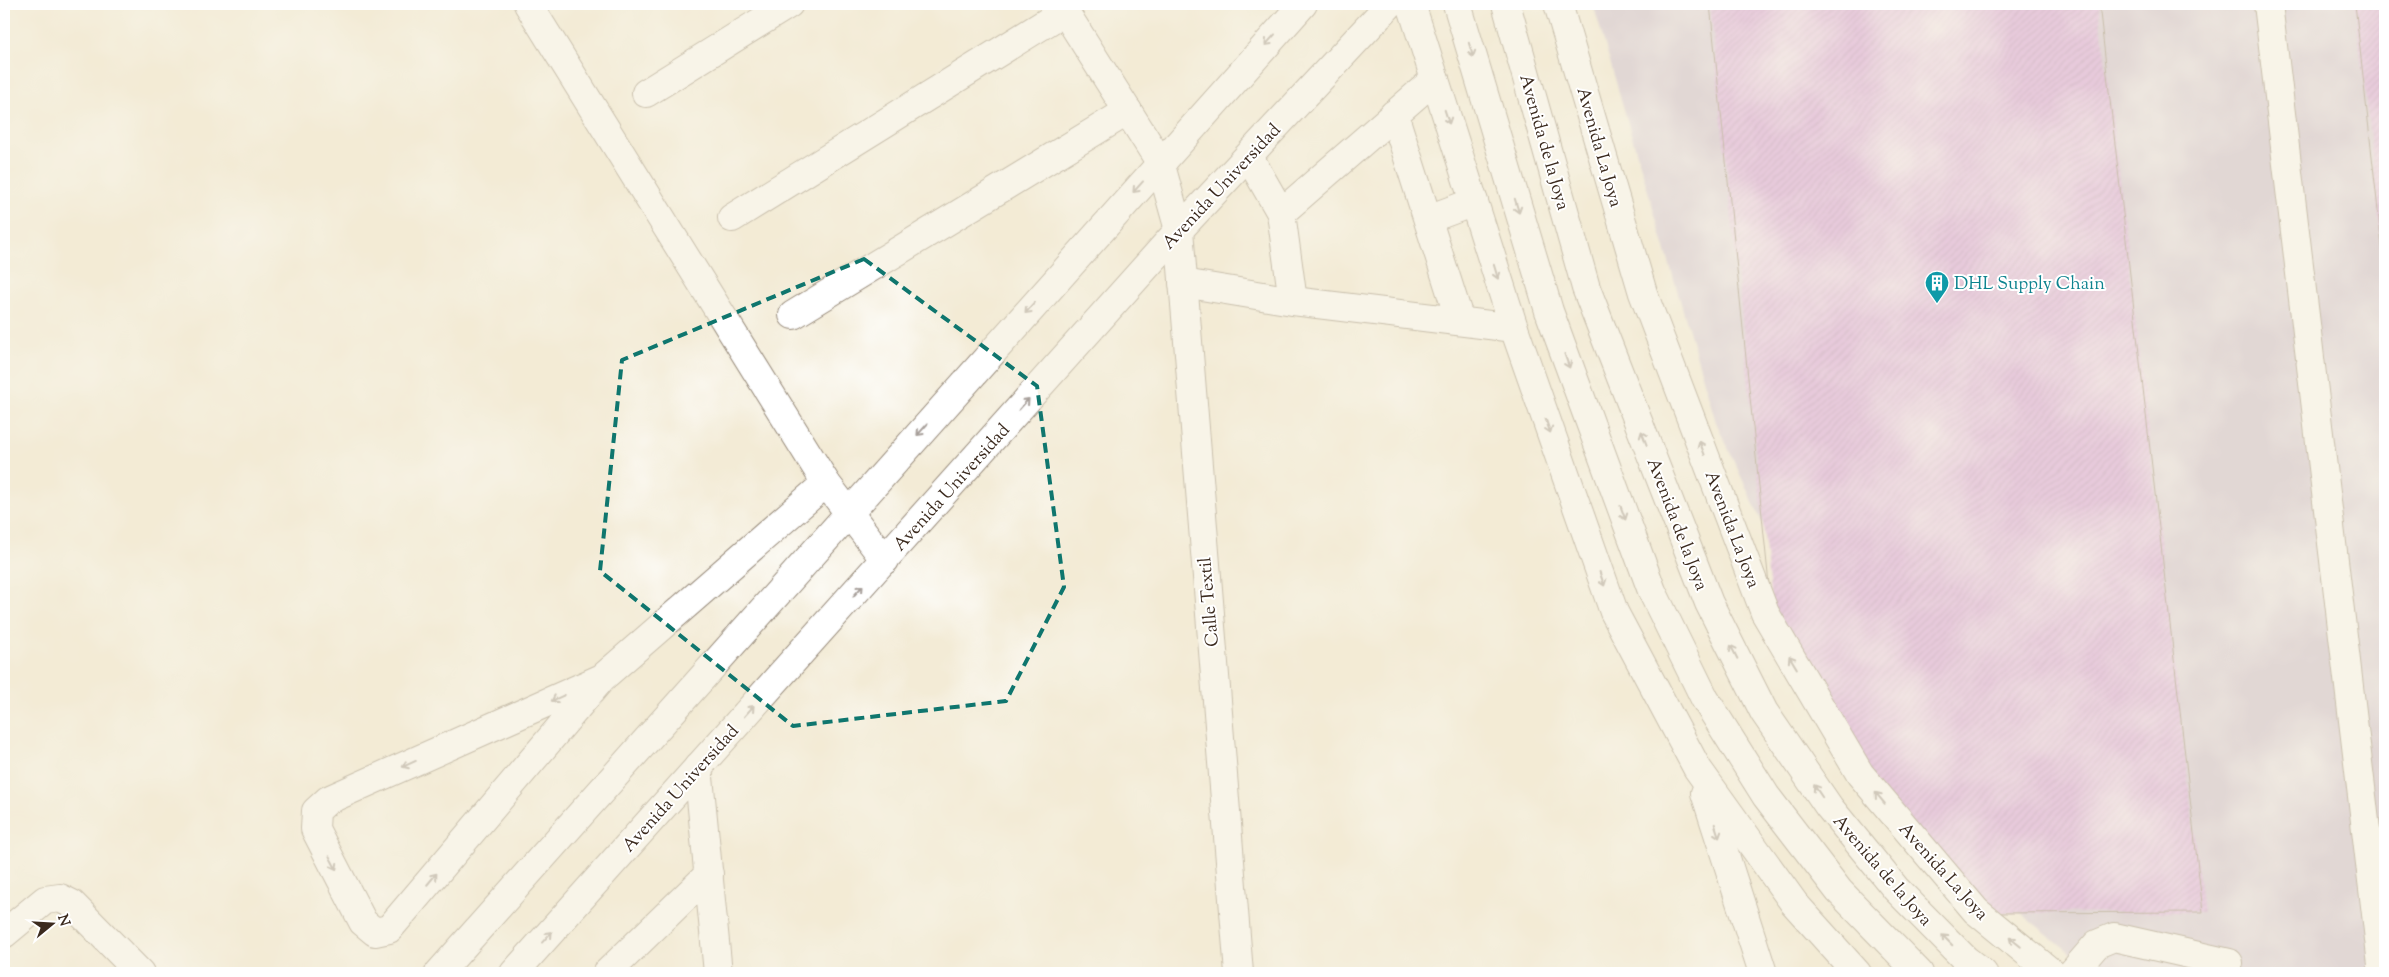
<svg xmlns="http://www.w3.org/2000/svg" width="2389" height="977" viewBox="0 0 2389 977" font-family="'Sorts Mill Goudy',serif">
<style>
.industrial{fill:#ccbed3}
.building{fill:url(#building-hatch)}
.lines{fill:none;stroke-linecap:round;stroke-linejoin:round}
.minor-casing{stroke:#978a7a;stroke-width:30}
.major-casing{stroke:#978a7a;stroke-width:30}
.minor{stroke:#fff;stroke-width:28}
.major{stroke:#fff;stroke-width:28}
.oneway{stroke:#a79f9a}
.marked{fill:none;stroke:#0f766e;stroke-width:4;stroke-dasharray:10 6;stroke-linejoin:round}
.labels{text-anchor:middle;stroke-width:4;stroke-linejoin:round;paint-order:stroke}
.street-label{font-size:18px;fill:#3b2a1e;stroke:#fff}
.culture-label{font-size:18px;fill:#0d838f;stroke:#fff;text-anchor:start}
</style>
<defs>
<pattern id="building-hatch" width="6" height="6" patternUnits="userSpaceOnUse" patternTransform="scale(1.25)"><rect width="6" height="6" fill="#dba3e4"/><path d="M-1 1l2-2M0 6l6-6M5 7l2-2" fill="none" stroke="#b385b8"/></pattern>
</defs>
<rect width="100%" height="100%" fill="#fff"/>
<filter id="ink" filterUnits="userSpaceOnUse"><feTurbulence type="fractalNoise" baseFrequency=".02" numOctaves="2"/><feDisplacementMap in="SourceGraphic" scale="10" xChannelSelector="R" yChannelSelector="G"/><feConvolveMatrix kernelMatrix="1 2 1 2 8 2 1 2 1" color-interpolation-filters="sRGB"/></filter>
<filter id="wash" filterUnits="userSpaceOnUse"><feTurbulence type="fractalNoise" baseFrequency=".0096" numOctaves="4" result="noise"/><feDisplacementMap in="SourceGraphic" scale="20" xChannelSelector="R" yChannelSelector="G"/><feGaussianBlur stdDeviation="1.12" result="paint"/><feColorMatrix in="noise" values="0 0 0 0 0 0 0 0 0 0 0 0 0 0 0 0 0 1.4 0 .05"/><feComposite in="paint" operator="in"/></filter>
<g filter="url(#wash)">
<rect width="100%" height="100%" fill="#f3ebd6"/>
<polygon class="industrial" points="1593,4 2385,4 2385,973 2129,973 2121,969 2114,973 2096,973 1967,870 1857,729 1716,422"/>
<g id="blocks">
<g class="building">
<polygon points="1710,4 2099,4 2203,912 1990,913 1857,763 1771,604"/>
<polygon points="2355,4 2385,4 2385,264 2384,264"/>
</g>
</g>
</g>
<g filter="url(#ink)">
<use href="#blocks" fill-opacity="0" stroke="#978a7a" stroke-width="1"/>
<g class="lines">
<defs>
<g id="minor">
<polyline points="528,4 826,483 885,560"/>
<polyline points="1060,4 1160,162 1179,230 1239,973"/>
<polyline points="1411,4 1514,328 1614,612 1697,768 1794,903 1857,973"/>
<polyline points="1558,4 1643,293 1765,613 1860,774 1976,911 2052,973"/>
<polyline points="2268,4 2383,973"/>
<polyline points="646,93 789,4"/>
<polyline points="1394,114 1460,321"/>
<polyline points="1249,157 1281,213 1435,79"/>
<polyline points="1281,213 1293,301"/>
<polyline points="732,218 1065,11"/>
<polyline points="1428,219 1474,202"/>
<polyline points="1183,283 1293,301 1514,328"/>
<polyline points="793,315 1128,111"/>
<polyline points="602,678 328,800 316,811 315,829 363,922 375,932 389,929 602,678 826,483"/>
<polyline points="698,767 718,973"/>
<polyline points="1705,793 1763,973"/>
<polyline points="4,934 45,900 60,898 72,904 140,973"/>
<polyline points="607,973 709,874"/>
<polyline points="2072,973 2097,944 2114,937 2229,963"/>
</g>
<g id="major">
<polyline points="1457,4 1549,311 1652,591 1705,699 1766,796 1839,891 1919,973"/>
<polyline points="1506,4 1586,288 1709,603 1764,712 1829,807 1896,889 1965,959 1983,973"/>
<polyline points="439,973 1303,4"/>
<polyline points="514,973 1179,230 1390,4"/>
</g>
</defs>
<use href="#minor" class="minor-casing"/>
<use href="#major" class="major-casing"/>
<use href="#minor" class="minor"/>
<use href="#major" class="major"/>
</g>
<defs><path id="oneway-shaft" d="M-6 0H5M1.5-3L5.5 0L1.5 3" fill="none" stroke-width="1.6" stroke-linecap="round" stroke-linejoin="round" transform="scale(1.25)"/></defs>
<g class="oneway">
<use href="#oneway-shaft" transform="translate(1270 40) rotate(132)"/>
<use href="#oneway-shaft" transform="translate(1471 50) rotate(73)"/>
<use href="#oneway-shaft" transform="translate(1447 117) rotate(72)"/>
<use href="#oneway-shaft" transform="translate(1138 187) rotate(132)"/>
<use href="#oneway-shaft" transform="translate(1517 206) rotate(73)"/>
<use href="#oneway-shaft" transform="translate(1496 272) rotate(73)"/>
<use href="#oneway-shaft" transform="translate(1030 308) rotate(132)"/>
<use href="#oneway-shaft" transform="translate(1567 361) rotate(70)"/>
<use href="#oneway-shaft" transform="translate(1024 404) rotate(-48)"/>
<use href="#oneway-shaft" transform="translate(1548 426) rotate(71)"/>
<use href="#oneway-shaft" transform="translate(922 430) rotate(132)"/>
<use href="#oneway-shaft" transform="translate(1644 438) rotate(-111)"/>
<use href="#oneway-shaft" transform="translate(1702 448) rotate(-111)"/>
<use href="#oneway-shaft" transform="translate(1623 513) rotate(70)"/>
<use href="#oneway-shaft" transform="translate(1602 579) rotate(71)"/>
<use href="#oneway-shaft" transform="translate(858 591) rotate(-48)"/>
<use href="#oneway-shaft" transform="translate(1734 652) rotate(-117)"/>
<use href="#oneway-shaft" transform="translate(1793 662) rotate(-121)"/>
<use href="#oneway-shaft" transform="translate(558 698) rotate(156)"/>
<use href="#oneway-shaft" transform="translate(749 711) rotate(-48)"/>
<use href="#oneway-shaft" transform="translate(409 764) rotate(156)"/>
<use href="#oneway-shaft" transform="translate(1818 791) rotate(-124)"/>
<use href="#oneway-shaft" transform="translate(1880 798) rotate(-130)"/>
<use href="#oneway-shaft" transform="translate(1717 831) rotate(72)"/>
<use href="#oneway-shaft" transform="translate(333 863) rotate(62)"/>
<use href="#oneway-shaft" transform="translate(432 879) rotate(-50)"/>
<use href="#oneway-shaft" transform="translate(547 937) rotate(-48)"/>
<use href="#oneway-shaft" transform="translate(1947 940) rotate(-135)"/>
<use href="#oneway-shaft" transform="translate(2015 942) rotate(-141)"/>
</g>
</g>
<path d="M0 0H2389V977H0ZM864,259l173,127 27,201 -58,114 -213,25 -193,-155 22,-211z" fill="#f3ebd6" fill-opacity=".55" fill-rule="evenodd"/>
<path class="marked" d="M864,259l173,127 27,201 -58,114 -213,25 -193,-155 22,-211z"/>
<defs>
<symbol id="building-pin" viewBox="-11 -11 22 30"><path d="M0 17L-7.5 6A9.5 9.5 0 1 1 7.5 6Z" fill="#0f9aa8" stroke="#fff"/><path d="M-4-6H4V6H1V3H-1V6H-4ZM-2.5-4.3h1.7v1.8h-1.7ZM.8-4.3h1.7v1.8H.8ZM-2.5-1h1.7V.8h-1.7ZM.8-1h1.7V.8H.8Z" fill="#fff"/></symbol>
</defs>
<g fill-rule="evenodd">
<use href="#building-pin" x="1923" y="269" width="28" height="38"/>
</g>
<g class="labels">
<g class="street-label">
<text transform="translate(1545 142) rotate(74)" y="6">Avenida de la Joya</text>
<text transform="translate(1600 147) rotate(74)" y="6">Avenida La Joya</text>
<text transform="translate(1221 186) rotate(-47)" y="6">Avenida Universidad</text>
<text transform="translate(951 487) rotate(-48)" y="6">Avenida Universidad</text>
<text transform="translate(1678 524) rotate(69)" y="6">Avenida de la Joya</text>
<text transform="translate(1733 529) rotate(69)" y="6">Avenida La Joya</text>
<text transform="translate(1208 602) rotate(-95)" y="6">Calle Textil</text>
<text transform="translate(680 788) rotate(-48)" y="6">Avenida Universidad</text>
<text transform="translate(1883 870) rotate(49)" y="6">Avenida de la Joya</text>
<text transform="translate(1944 871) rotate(48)" y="6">Avenida La Joya</text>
</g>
<g class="culture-label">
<text x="1954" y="289">DHL Supply Chain</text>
</g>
</g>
<rect width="2389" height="977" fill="none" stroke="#fff" stroke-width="20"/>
<g transform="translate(52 924) rotate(72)" stroke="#ffffff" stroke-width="4" paint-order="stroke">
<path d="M0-4L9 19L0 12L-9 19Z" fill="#3b2a1e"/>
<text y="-8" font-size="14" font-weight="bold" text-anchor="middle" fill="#3b2a1e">N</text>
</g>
</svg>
